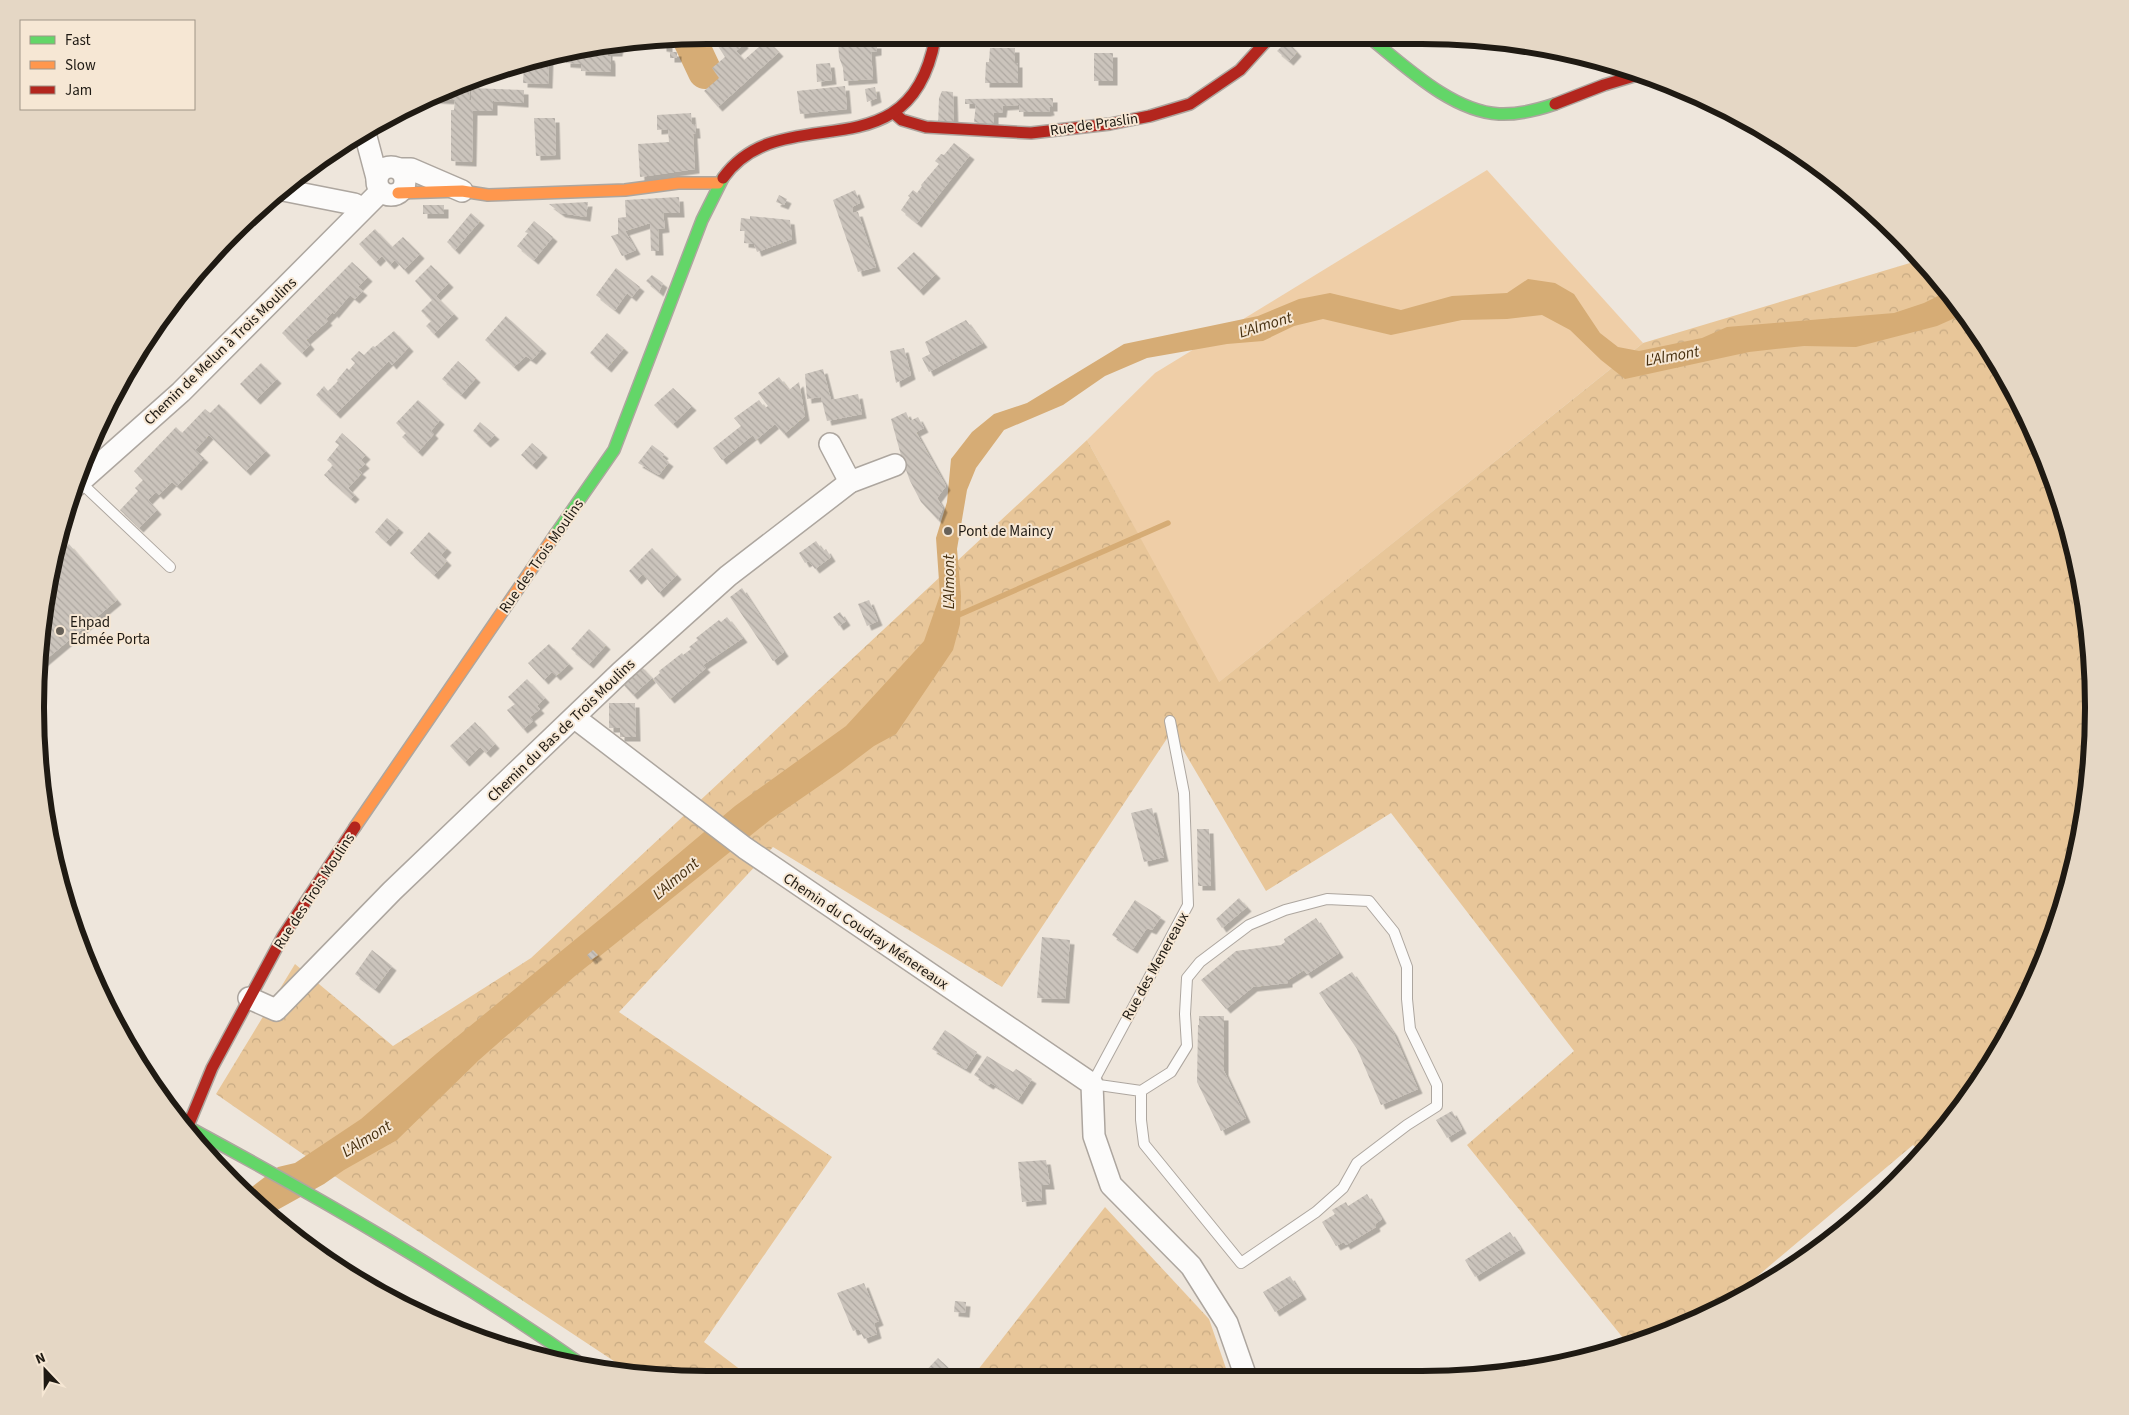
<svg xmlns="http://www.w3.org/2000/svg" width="2129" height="1415" viewBox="0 0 2129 1415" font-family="'Source Sans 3',sans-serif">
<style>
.green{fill:#efcea7}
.forest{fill:url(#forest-crowns)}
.water{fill:#d6ac75}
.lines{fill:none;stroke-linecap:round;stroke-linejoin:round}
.stream{stroke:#d6ac75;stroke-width:5.5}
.river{stroke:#d6ac75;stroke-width:34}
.building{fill:url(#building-back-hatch);filter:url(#shadow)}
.lane-casing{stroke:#ada69f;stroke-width:12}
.street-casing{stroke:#ada69f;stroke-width:24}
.fast-casing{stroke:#ada69f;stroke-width:14}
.slow-casing{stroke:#ada69f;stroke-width:14}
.jam-casing{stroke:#ada69f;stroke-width:14}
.lane{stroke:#fcfbfa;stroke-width:10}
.street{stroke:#fcfbfa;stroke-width:21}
.fast{stroke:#63d668;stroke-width:11}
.slow{stroke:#ff974d;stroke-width:11}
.jam{stroke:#b3261e;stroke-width:11}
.poi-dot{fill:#676159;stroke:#f6e7d4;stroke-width:2}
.labels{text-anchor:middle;stroke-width:4;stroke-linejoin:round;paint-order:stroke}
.street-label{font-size:15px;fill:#1f1a13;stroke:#f6e7d4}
.poi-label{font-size:15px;fill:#1f1a13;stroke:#f6e7d4;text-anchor:start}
.water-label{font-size:16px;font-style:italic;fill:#462f0f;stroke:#f6e7d4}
.rim{fill:none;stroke:#1f1a13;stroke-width:6}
</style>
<defs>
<pattern id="forest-crowns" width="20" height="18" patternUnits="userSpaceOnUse" patternTransform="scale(1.25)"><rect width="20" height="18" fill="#e8c699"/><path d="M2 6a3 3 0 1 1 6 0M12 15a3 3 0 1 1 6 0" fill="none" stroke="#c7aa83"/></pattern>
<pattern id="building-back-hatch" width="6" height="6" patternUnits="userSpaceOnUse" patternTransform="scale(1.25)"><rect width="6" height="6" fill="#cbc4bc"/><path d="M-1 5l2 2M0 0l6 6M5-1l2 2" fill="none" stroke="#aea8a1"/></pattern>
<filter id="shadow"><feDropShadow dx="4.5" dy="4.5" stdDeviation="0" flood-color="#0004"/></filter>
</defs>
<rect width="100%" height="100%" fill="#eee6dc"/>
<polygon class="green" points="1487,170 1643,343 1218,683 1087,440 1155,373"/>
<g class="forest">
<polygon points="1920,260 1980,334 2043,450 2081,576 2094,707 2081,838 2043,965 1981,1081 1922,1153 1913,1145 1722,1306 1679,1329 1628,1344 1467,1145 1574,1051 1391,813 1266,891 1172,731 1002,987 773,847 619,1012 832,1157 704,1342 754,1380 707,1380 632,1373 339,1179 216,1094 295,964 393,1046 531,958 1087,440 1219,682 1643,343"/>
<polygon points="1105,1207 1209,1319 1230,1380 970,1380"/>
<path d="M289,1229l82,50 60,39c-53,-18 -100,-53 -142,-89z"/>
</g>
<polygon class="water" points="1528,279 1555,283 1574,294 1600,333 1618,347 1639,351 1702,338 1727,327 1894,313 1924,303 1946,292 1964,314 1937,326 1856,347 1804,346 1749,352 1625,379 1601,360 1570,330 1542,315 1507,319 1462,320 1391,335 1323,319 1294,326 1263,341 1227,344 1147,358 1105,376 1063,405 1004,430 976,468 967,490 957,549 961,596 960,624 953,650 896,734 874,746 841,771 770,820 575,976 479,1060 397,1140 344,1170 324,1184 270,1214 244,1193 278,1167 295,1163 361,1119 436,1054 627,897 735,806 846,726 924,641 940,595 936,538 947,502 951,459 972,432 994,414 1027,403 1124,344 1258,316 1299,299 1330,293 1401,310 1452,296 1507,293"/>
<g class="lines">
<polyline class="stream" points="954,617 1168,523"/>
<polyline class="river" points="690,40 705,72"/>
</g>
<g class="building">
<polygon points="871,39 871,44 877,44 877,51 871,52 873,79 844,81 843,68 839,57 838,40"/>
<polygon points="662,40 668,40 668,48 662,47"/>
<polygon points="714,40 742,40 744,44 736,51 744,60 767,40 779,52 718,107 704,91 719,78 712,68 725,57"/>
<polygon points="1287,41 1297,52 1289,61 1277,51"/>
<polygon points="598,46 619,46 618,52 608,52 608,56 610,56 611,60 611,72 581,71 581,64 566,63 566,53"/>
<polygon points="990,48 1015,48 1015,63 1018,63 1018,83 985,83 986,62 989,62"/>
<rect x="670" y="52" width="7" height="6"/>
<rect x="1094" y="53" width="19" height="28"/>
<polygon points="549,57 548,84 523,83 524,63"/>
<polygon points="830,63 832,80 817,82 816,64"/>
<polygon points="470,81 469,100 471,101 471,88 524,90 524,103 493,101 493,111 473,111 472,162 451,161 451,110 454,110 455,100 434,99"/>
<polygon points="845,86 847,109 800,114 797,91"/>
<polygon points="875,87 877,98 867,102 865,89"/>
<polygon points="942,91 953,92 954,126 938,126 939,98"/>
<polygon points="1053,98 1053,107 1049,107 1050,111 1046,112 1019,112 1019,105 1003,106 1002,113 994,113 994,126 974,122 976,104 965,104 965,99"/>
<polygon points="691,113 692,124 695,124 696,134 693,134 695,169 640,177 638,144 669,142 668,129 657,130 657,115"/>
<polygon points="534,118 555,118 556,155 536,156"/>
<polygon points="954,143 970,155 917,223 901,210 910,197 908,196 913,190 917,193 922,186 921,185 939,164 935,161 941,154 944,155"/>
<polygon points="855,190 860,203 852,207 853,213 858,212 876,267 858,272 833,200"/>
<polygon points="779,195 787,199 784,205 776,202"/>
<polygon points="679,197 680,213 663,213 665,228 658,229 659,251 651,251 650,223 625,231 636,250 622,256 611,236 618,234 618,218 626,217 625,200"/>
<polygon points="588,202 586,217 561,213 549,204"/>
<rect x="423" y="205" width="21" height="9"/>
<polygon points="471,213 480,221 455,250 447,242"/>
<polygon points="750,216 790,220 792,239 757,252 754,244 744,243 745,231 740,231 741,218 750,219"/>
<polygon points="534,221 553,237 534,260 517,246 528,233 525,232"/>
<polygon points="375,229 392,247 403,237 420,254 404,270 395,260 390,265 382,256 376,262 359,244"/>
<polygon points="914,252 936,274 919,291 897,268"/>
<polygon points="352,262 368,277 358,287 363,291 355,299 350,295 334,314 333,312 326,319 328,321 306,340 310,345 302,353 282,333"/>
<polygon points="431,265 449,283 436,296 454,314 434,334 426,326 431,321 421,311 432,300 415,281"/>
<polygon points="616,268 640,287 632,297 627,293 615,310 596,295"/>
<polygon points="652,275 663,283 659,292 646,281"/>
<polygon points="506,316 542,349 532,360 526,356 514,367 485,340"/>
<polygon points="966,320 983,343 929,372 922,358 930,354 925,342"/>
<polygon points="394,331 409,347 392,365 389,361 336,414 316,395 324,386 328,391 338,381 337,380 347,368 349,370 355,363 351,359 359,351 364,355 373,346 375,347"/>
<polygon points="607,333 624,348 607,368 590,353"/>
<polygon points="904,348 911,375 896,383 890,351"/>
<polygon points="458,361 476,378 461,395 442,379"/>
<polygon points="261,363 277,379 256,400 240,384"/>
<polygon points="823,369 831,400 858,394 862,414 827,421 821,397 807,399 805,374"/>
<polygon points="779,377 789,390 799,382 805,416 784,434 775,424 756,440 753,435 722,460 713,448 741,426 734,418 759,400 765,408 768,406 758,393"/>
<polygon points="673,388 692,406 673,424 654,405"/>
<polygon points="418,400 440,420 431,431 434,434 418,452 402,437 406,433 396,423"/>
<polygon points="219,404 266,451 246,471 209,435 195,450 204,458 177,486 172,482 159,495 156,492 148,500 157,510 139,528 120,510 138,491 135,488 143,480 134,471 176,427 182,433 205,409 210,413"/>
<polygon points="906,412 910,421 918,417 924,428 916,432 946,486 937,498 943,508 938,520 921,502 910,481 902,459 891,419"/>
<polygon points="480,422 495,435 486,443 473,431"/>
<polygon points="342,433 366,455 361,460 365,464 358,470 362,473 348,488 355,495 351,499 324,475 333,465 327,460 339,445 335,442"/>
<polygon points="532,443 543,453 532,465 521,455"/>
<polygon points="652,445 664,454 662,457 669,462 659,475 638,463"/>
<polygon points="387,518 399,528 386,542 375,532"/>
<polygon points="429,532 447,548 441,555 447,561 434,575 410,553"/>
<polygon points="816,541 823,551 826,549 831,557 815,569 809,561 805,563 799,553"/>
<polygon points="69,544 117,600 37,667 54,557"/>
<polygon points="652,548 677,575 659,593 643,574 637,580 629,571"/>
<polygon points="742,588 784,652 773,661 730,597"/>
<polygon points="869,600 878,621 867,626 858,604"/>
<polygon points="840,612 846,621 839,626 833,617"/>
<polygon points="727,617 743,638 703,665 706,668 670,699 653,679 660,673 659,671 682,653 683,655 691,649 689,647 698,640 696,638 701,634 719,620 721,622"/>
<polygon points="589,629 606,645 589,664 571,649"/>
<polygon points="549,644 569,664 556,676 552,672 544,680 528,663"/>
<polygon points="640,665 652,678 633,695 621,682"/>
<polygon points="527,679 545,698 537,706 540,709 530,717 533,721 523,729 507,710 515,704 508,697"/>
<polygon points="609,703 635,703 636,737 620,737 620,728 609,728"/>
<polygon points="475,722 495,744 486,753 480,747 465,762 450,746"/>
<polygon points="1152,808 1164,857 1144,862 1131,813"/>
<polygon points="1197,829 1209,829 1211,886 1198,886"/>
<polygon points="1239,898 1247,907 1222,928 1216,919"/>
<polygon points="1135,900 1161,917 1152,930 1147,928 1133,949 1112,935"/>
<polygon points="1316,918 1339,953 1307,974 1304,970 1288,980 1288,983 1253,987 1226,1009 1201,980 1236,951 1281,945 1285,942 1284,939"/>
<polygon points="1042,937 1070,940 1065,999 1037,998"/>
<polygon points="372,950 392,966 375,989 355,974"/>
<polygon points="593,950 598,955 591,960 587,955"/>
<polygon points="1352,972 1393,1032 1418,1089 1381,1105 1357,1049 1319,993"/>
<polygon points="1199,1016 1224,1016 1224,1071 1246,1118 1221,1131 1197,1082 1198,1025 1199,1025"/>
<polygon points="945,1030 977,1052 966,1069 932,1049"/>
<polygon points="987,1056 1013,1072 1016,1069 1032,1079 1018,1100 991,1083 989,1085 974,1075"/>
<polygon points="1452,1111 1462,1129 1447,1138 1436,1120"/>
<polygon points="1046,1160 1050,1185 1041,1185 1042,1200 1022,1202 1018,1162"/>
<polygon points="1367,1194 1382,1219 1375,1224 1376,1227 1346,1245 1344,1242 1336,1246 1322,1222 1335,1214 1332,1210 1346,1202 1348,1206"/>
<polygon points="1510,1232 1521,1249 1475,1277 1465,1260"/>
<polygon points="1290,1276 1302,1295 1275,1312 1263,1292"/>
<polygon points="864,1283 879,1321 874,1323 877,1334 864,1339 859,1329 853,1331 837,1293"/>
<polygon points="955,1301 966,1302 965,1313 954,1312"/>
<polygon points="938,1358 956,1375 951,1380 917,1380"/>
</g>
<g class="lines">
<defs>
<g id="lane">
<polyline points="84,458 85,459"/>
<polyline points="78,480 170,567"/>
<polyline points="1141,1091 1141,1120 1144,1144 1241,1263 1316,1212 1343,1188 1357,1163 1407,1125 1437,1106 1437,1085 1410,1029 1407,999 1407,967 1394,932 1369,901 1327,899 1285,910 1249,925 1200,962 1187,978 1185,1014 1187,1046 1171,1072 1141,1091 1092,1084 1188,905 1184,793 1170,721"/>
</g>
<g id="street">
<polyline points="365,133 377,178"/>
<circle cx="391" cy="181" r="14"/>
<polyline points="399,169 411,169 462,191"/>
<polyline points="283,190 354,204 362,208"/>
<polyline points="830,444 850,482"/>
<polyline points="73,488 181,392 381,191"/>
<polyline points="575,718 745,848 1092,1084 1094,1136 1111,1185 1191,1266 1227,1323 1247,1380"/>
<polyline points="249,998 276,1010 392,891 621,672 728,576 850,482 895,465"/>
</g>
<g id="fast">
<path d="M1366,35c37,29 84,76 133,79 19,1 38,-4 56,-10"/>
<polyline points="555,535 614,450 702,220 723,178"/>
<path d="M190,1128c137,74 270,151 397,240"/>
</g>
<g id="slow">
<polyline points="398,193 462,191 488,195 625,190 678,183 718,183"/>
<polyline points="355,827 555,535"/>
</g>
<g id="jam">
<polyline points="1555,104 1604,85 1634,76"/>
<polyline points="894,113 902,120 926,127 1031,133 1110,124 1150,116 1190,104 1240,70 1271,36"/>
<path d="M723,178c59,-83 186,1 212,-139"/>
<polyline points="188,1126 212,1068 283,936 355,827"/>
</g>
</defs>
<use href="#lane" class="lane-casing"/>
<use href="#street" class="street-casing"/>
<use href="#fast" class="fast-casing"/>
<use href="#slow" class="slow-casing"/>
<use href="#jam" class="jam-casing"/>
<use href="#lane" class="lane"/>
<use href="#street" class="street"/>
<use href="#fast" class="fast"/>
<use href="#slow" class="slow"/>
<use href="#jam" class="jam"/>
</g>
<g class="poi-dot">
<circle cx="948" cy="531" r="5"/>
<circle cx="60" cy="631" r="5"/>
</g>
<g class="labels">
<g class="street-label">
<text transform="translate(1094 124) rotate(-8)" y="5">Rue de Praslin</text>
<text transform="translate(220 351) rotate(-44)" y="5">Chemin de Melun à Trois Moulins</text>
<text transform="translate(541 556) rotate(-55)" y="5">Rue des Trois Moulins</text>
<text transform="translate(561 730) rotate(-44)" y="5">Chemin du Bas de Trois Moulins</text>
<text transform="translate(314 891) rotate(-57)" y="5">Rue des Trois Moulins</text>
<text transform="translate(866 931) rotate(34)" y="5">Chemin du Coudray Ménereaux</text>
<text transform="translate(1155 966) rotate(-61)" y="5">Rue des Menereaux</text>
</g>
<g class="poi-label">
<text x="958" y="536">Pont de Maincy</text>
<text x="70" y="627">Ehpad<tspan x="70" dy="17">Edmée Porta</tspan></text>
</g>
<g class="water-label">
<text transform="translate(1265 324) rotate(-17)" y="6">L'Almont</text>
<text transform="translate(1672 355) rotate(-10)" y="6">L'Almont</text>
<text transform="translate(948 582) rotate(-90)" y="6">L'Almont</text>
<text transform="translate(675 878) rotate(-40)" y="6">L'Almont</text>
<text transform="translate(366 1138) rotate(-32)" y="6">L'Almont</text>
</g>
</g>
<path d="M0 0H2129V1415H0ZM707 44H1422A663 663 0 0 1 2085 707V708A663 663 0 0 1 1422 1371H707A663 663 0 0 1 44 708V707A663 663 0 0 1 707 44Z" fill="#e5d7c5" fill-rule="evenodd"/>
<path class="rim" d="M707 44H1422A663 663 0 0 1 2085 707V708A663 663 0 0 1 1422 1371H707A663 663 0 0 1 44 708V707A663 663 0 0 1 707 44Z"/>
<rect x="20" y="20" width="175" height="90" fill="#f6e7d4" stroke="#a09587"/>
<rect x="30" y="36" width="25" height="8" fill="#63d668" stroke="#a09587"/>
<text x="65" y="45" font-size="15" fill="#1f1a13">Fast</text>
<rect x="30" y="61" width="25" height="8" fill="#ff974d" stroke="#a09587"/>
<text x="65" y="70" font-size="15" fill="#1f1a13">Slow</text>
<rect x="30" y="86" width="25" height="8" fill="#b3261e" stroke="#a09587"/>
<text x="65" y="95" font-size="15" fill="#1f1a13">Jam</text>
<g transform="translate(45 1370) rotate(338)" stroke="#f6e7d4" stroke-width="4" paint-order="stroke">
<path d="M0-4L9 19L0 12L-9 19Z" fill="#1f1a13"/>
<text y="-8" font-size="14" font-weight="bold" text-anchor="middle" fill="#1f1a13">N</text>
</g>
</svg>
